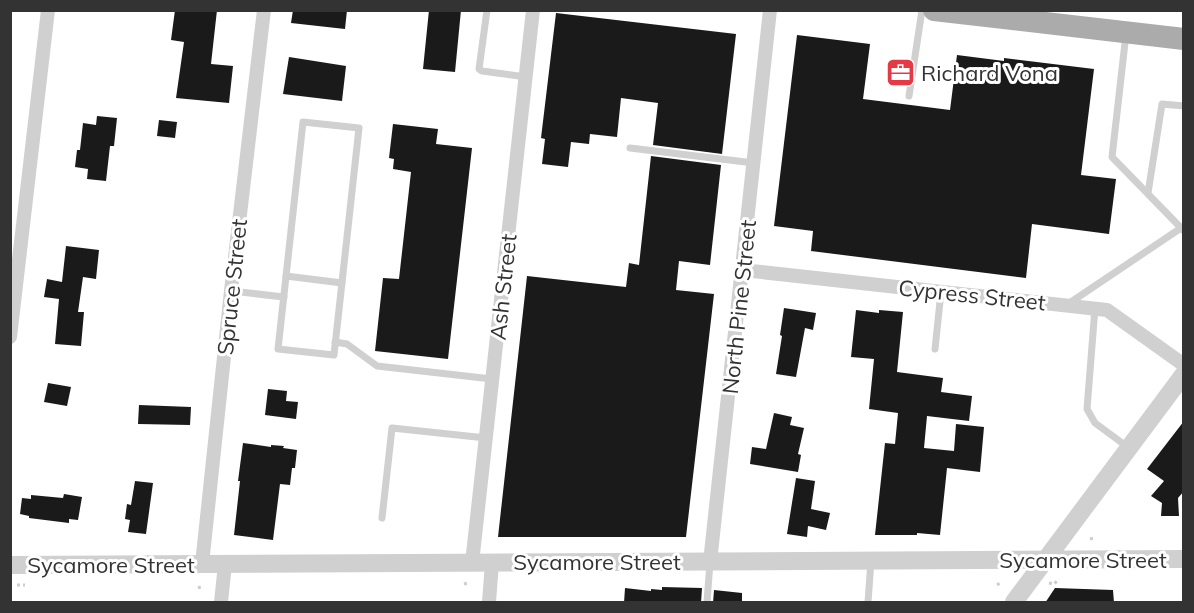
<svg xmlns="http://www.w3.org/2000/svg" width="1194" height="613" viewBox="0 0 1194 613" font-family="Mulish,sans-serif">
<style>
.building{fill:#1a1a1a}
.lines{fill:none;stroke-linecap:round;stroke-linejoin:round}
.path{stroke:#cdcdcd;stroke-width:3;stroke-dasharray:3 3;stroke-linecap:butt}
.service{stroke:#d0d0d0;stroke-width:7}
.minor{stroke:#d0d0d0;stroke-width:14}
.tertiary{stroke:#d0d0d0;stroke-width:18}
.primary{stroke:#ababab;stroke-width:22}
.labels{text-anchor:middle;stroke-width:6;stroke-linejoin:round;paint-order:stroke}
.poi-label{font-size:22px;fill:#333;stroke:#fff;text-anchor:start}
.street-label{font-size:22px;fill:#333;stroke:#fff}
</style>
<rect width="100%" height="100%" fill="#fff"/>
<g class="building">
<polygon points="175,10 217,10 211,64 233,66 229,103 176,98 184,42 171,40"/>
<polygon points="293,10 347,10 345,29 291,23"/>
<polygon points="429,10 461,10 455,72 423,69"/>
<polygon points="556,13 736,34 722,154 653,145 658,103 621,98 617,137 590,134 589,144 571,142 568,167 542,164 545,139 541,138"/>
<polygon points="797,35 870,44 863,99 950,110 957,55 1004,61 1004,58 1094,69 1081,175 1116,179 1109,234 1032,224 1026,278 811,251 813,231 774,226"/>
<polygon points="289,57 346,66 342,101 283,94"/>
<polygon points="97,116 117,118 114,146 110,146 106,181 87,179 88,169 75,167 77,150 80,150 83,123 96,125"/>
<polygon points="159,120 177,122 175,138 157,136"/>
<polygon points="393,124 438,129 436,144 472,148 448,359 375,351 383,278 399,279 411,172 393,169 394,159 389,158"/>
<polygon points="651,156 721,165 710,265 679,261 676,290 714,294 686,537 498,537 527,276 626,287 629,263 639,265"/>
<polygon points="66,246 99,250 96,279 83,277 78,312 84,312 81,346 55,344 59,299 44,297 47,279 62,282"/>
<polygon points="784,308 816,313 813,330 805,328 796,377 776,374 782,336 780,335"/>
<polygon points="856,310 879,313 879,310 903,312 897,372 943,378 941,392 972,396 969,421 927,416 924,448 954,451 956,424 984,427 980,472 947,468 940,535 917,533 917,535 875,535 885,443 895,444 898,413 869,409 874,359 851,357"/>
<polygon points="48,383 71,387 67,406 44,402"/>
<polygon points="268,389 287,391 286,401 298,402 296,419 265,415"/>
<polygon points="139,405 191,407 190,425 138,424"/>
<polygon points="774,413 792,417 790,425 804,428 798,454 801,455 798,472 750,464 752,447 766,449"/>
<polygon points="1184,421 1184,491 1178,498 1179,516 1161,516 1162,503 1151,496 1164,481 1147,469"/>
<polygon points="243,443 271,447 271,445 284,446 283,448 297,450 295,468 292,468 290,485 280,484 273,540 234,535 240,481 238,481"/>
<polygon points="796,478 815,481 811,509 830,513 826,530 808,526 807,537 787,534"/>
<polygon points="135,481 153,483 146,534 128,532 130,520 125,519 127,504 131,505"/>
<polygon points="64,494 82,497 78,520 69,519 69,523 29,518 29,516 20,514 22,498 31,499 31,495 63,498"/>
<polygon points="662,587 702,588 701,603 624,603 625,588 651,591 651,589 662,590"/>
<polygon points="1055,588 1113,590 1114,603 1045,603"/>
<polygon points="714,590 742,593 742,603 713,603"/>
</g>
<g class="lines">
<g class="path">
<polyline points="1090,539 1094,538"/>
<polyline points="1049,583 1054,584 1059,579"/>
<polyline points="464,584 468,583"/>
<polyline points="17,585 25,585"/>
<polyline points="997,585 1000,583"/>
<polyline points="198,588 203,586"/>
</g>
<g class="service">
<polyline points="487,10 479,69 482,71 526,77"/>
<polyline points="1126,34 1112,157 1184,231"/>
<polyline points="909,96 922,10"/>
<polygon points="303,122 359,128 334,355 278,349"/>
<polyline points="630,148 754,163"/>
<polyline points="1148,193 1162,104 1184,106"/>
<polyline points="286,276 342,283"/>
<polyline points="231,291 284,297"/>
<polyline points="1068,304 1181,228"/>
<polyline points="1095,308 1087,409 1095,423 1129,448"/>
<polyline points="335,342 347,344 377,366 492,379"/>
<polyline points="935,349 941,292"/>
<polyline points="382,518 392,428 486,438"/>
<polyline points="707,602 710,562"/>
<polyline points="868,602 871,561"/>
</g>
<g class="minor">
<polyline points="743,270 1107,310 1184,365"/>
<polyline points="10,337 48,10"/>
<polyline points="710,562 770,10"/>
<polyline points="472,563 533,10"/>
<polyline points="202,564 231,291 264,10"/>
<polyline points="221,602 225,564"/>
<polyline points="489,602 492,563"/>
</g>
<g class="tertiary">
<polyline points="10,565 1184,559"/>
<polyline points="1014,602 1184,374"/>
</g>
<polyline class="primary" points="934,10 1184,39"/>
</g>
<defs>
<symbol id="office-square" viewBox="-11 -11 22 22"><rect x="-9" y="-9" width="18" height="18" rx="4" fill="#e63946" stroke="#fff"/><path d="M-6-3h4V-5.5h4V-3h4V5H-6ZM-1-4.5V-3h2v-1.5ZM-6 0V1H6V0Z" fill="#fff"/></symbol>
</defs>
<g fill-rule="evenodd">
<use href="#office-square" x="884" y="56" width="33" height="33"/>
</g>
<g class="labels">
<g class="poi-label">
<text x="921" y="81">Richard Vona</text>
</g>
<g class="street-label">
<text transform="translate(232 287) rotate(-84)" y="8">Spruce Street</text>
<text transform="translate(503 287) rotate(-84)" y="8">Ash Street</text>
<text transform="translate(972 295) rotate(6)" y="8">Cypress Street</text>
<text transform="translate(739 307) rotate(-84)" y="8">North Pine Street</text>
<text x="1083" y="568">Sycamore Street</text>
<text x="597" y="570">Sycamore Street</text>
<text x="111" y="573">Sycamore Street</text>
</g>
</g>
<rect width="1194" height="613" fill="none" stroke="#333333" stroke-width="24"/>
</svg>
